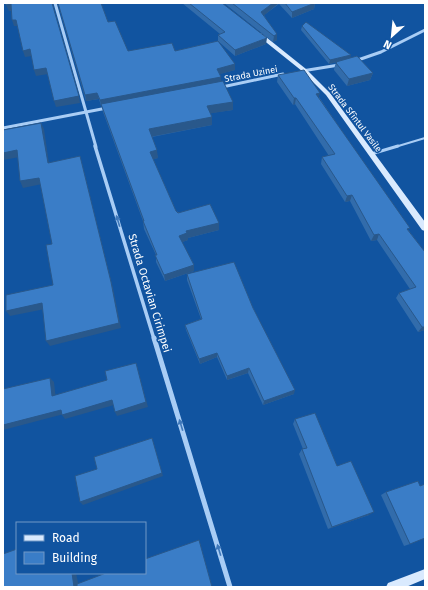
<svg xmlns="http://www.w3.org/2000/svg" width="428" height="590" viewBox="0 0 428 590" font-family="'Fira Sans',sans-serif">
<style>
.lines{fill:none;stroke-linecap:round;stroke-linejoin:round}
.lane-far1{stroke:#a9cdf5;stroke-width:2}
.lane{stroke:#a9cdf5;stroke-width:3}
.street-far2{stroke:#a9cdf5;stroke-width:3}
.street-far1{stroke:#a9cdf5;stroke-width:3.5}
.street{stroke:#a9cdf5;stroke-width:5}
.secondary{fill:#d9eafe;fill-rule:evenodd}
.wall{fill:#326cab}
.shaded-wall{fill:#29588b}
.building{fill:#3a7dc7;stroke:#29588b}
.oneway{fill:#3f78ba}
.labels{text-anchor:middle;stroke-width:3;stroke-linejoin:round;paint-order:stroke}
.far-street-label{font-size:9px;fill:#fff;stroke:#1154a0}
.street-label{font-size:11px;fill:#fff;stroke:#1154a0}
</style>
<rect width="100%" height="100%" fill="#1154a0"/>
<g class="lines">
<polyline class="lane-far1" points="395,147 425,138"/>
<polyline class="lane" points="371,154 398,146"/>
<g class="street-far2">
<polyline points="55,3 96,147"/>
<polyline points="355,61 381,52 425,30"/>
<polyline points="302,71 339,65"/>
<polyline points="222,87 283,74"/>
<polyline points="3,128 107,108"/>
</g>
<polyline class="street-far1" points="95,146 154,339"/>
<polyline class="street" points="154,338 230,587"/>
<g class="secondary">
<polygon points="257,33 261,33 306,69 330,93 425,222 425,231 422,230 326,95 302,71 257,35"/>
<polygon points="425,569 425,579 406,587 386,587 388,583"/>
</g>
</g>
<g class="wall">
<polygon points="58,3 108,22 128,51 175,51 218,41 218,35 220,34 182,3 222,3 266,44 235,56 218,41 235,70 219,74 221,81 233,110 210,113 212,117 212,125 152,137 158,158 153,159 176,211 219,230 188,238 188,240 182,242 194,265 194,271 165,281 156,262 156,255 144,229 143,221 103,112 102,106 101,106 99,99 86,101"/>
<polygon points="224,3 315,3 314,9 292,18 279,4 264,15 277,40 273,42"/>
<polygon points="302,26 350,58 373,73 370,80 347,86 334,70 334,69 336,62 329,64 301,30"/>
<polygon points="278,75 319,97 409,231 425,252 425,330 418,332 396,298 399,293 410,289 377,240 371,241 350,201 345,202 321,164 322,157 329,156 295,104 293,105 277,82"/>
<polygon points="187,274 253,308 294,394 263,405 248,373 227,380 217,357 200,364 186,330 185,325 201,319 187,280"/>
<polygon points="295,419 337,466 369,515 328,529 299,454 302,449 303,449 293,424"/>
<polygon points="386,492 410,544 404,546 381,495"/>
</g>
<g class="shaded-wall">
<polygon points="273,3 279,3 261,18 261,12"/>
<polygon points="315,3 314,9 292,18 292,12"/>
<polygon points="11,4 13,11 9,11 6,5"/>
<polygon points="12,20 16,20 18,26 14,26"/>
<polygon points="277,34 277,40 273,42 274,36"/>
<polygon points="267,38 266,44 235,56 235,50"/>
<polygon points="30,49 32,56 25,57 23,51"/>
<polygon points="351,55 350,59 329,64 330,60"/>
<polygon points="235,64 235,70 217,75 217,69"/>
<polygon points="46,68 48,74 36,76 34,70"/>
<polygon points="373,73 370,80 347,86 349,79"/>
<polygon points="221,77 221,83 101,106 100,100"/>
<polygon points="97,93 99,99 86,101 85,95"/>
<polygon points="320,93 318,99 316,94"/>
<polygon points="79,96 80,103 56,107 54,101"/>
<polygon points="294,98 296,98 295,104 293,105"/>
<polygon points="233,102 233,110 207,114 207,106"/>
<polygon points="212,117 212,125 150,137 149,129"/>
<polygon points="41,123 44,129 50,170 48,163"/>
<polygon points="17,150 20,157 3,160 3,153"/>
<polygon points="157,150 158,158 151,160 150,152"/>
<polygon points="80,156 113,288 121,328 50,346 46,341"/>
<polygon points="39,178 42,184 23,188 20,181"/>
<polygon points="352,195 350,201 345,202 347,196"/>
<polygon points="219,223 219,230 188,238 188,240 180,243 179,236 186,231"/>
<polygon points="379,234 377,240 371,241 374,235"/>
<polygon points="194,265 194,271 165,281 164,275"/>
<polygon points="42,303 45,309 10,316 6,311"/>
<polygon points="422,327 425,327 425,330 418,332"/>
<polygon points="217,353 217,357 200,364 199,359"/>
<polygon points="136,363 148,407 117,416 115,412"/>
<polygon points="249,368 248,373 227,380 227,376"/>
<polygon points="50,378 54,382 56,400 52,396"/>
<polygon points="295,390 294,394 263,405 264,401"/>
<polygon points="112,400 114,405 65,419 62,415"/>
<polygon points="61,410 64,414 3,430 3,425"/>
<polygon points="152,438 163,476 83,505 80,502"/>
<polygon points="374,512 369,515 328,529 332,527"/>
<polygon points="72,573 76,573 79,587 74,587"/>
</g>
<g class="building">
<polygon points="6,3 52,3 79,96 54,101 46,68 34,70 30,49 23,51 16,20 12,20 11,4 6,5"/>
<polygon points="58,3 101,3 108,22 115,21 128,51 172,43 175,51 218,41 235,64 217,69 221,77 100,100 97,93 85,95"/>
<polygon points="189,3 222,3 267,38 235,50 218,35 225,32"/>
<polygon points="232,3 273,3 261,12 277,34 274,36"/>
<polygon points="285,3 315,3 292,12"/>
<polygon points="306,22 351,55 330,60 302,26"/>
<polygon points="357,56 373,73 349,79 336,63 337,63 336,62"/>
<polygon points="304,70 320,93 316,94 410,228 407,229 425,252 425,327 422,327 399,293 416,287 379,234 374,235 352,195 347,196 322,157 335,154 296,98 294,98 278,75"/>
<polygon points="223,81 233,102 207,106 212,117 149,129 157,150 150,152 176,211 178,213 210,204 219,223 186,231 187,233 179,236 194,265 164,275 155,255 157,255 143,221 144,221 101,104"/>
<polygon points="41,123 48,163 80,156 111,282 119,323 46,341 42,303 6,311 6,295 53,285 46,245 52,244 39,178 20,181 17,150 3,153 3,130"/>
<polygon points="234,262 253,308 295,390 264,401 249,368 227,376 217,353 199,359 185,325 202,319 187,274"/>
<polygon points="136,363 146,402 115,412 112,400 62,415 61,410 3,425 3,389 50,378 52,396 107,380 105,371"/>
<polygon points="315,413 337,466 351,461 374,512 332,527 302,449 307,448 295,419"/>
<polygon points="152,438 162,473 80,502 75,476 97,469 94,457"/>
<polygon points="418,481 420,486 425,484 425,538 410,544 386,492"/>
<polygon points="199,540 212,587 77,587 77,584 106,573 145,573 145,559"/>
<polygon points="17,549 17,573 72,573 74,587 3,587 3,554"/>
</g>
<defs><path id="oneway-solid" d="M-6-.8H1V-3.2L6.5 0L1 3.2V.8H-6Z"/></defs>
<g class="oneway">
<use href="#oneway-solid" transform="translate(118 221) rotate(-107)"/>
<use href="#oneway-solid" transform="translate(181 425) rotate(-107)"/>
<use href="#oneway-solid" transform="translate(219 550) rotate(-107)"/>
</g>
<g class="labels">
<g class="far-street-label">
<text transform="translate(251 74) rotate(-11)" y="3">Strada Uzinei</text>
<text transform="translate(355 118) rotate(53)" y="3">Strada Sfîntul Vasile</text>
</g>
<g class="street-label">
<text transform="translate(150 293) rotate(73)" y="4">Strada Octavian Cirimpei</text>
</g>
</g>
<rect width="428" height="590" fill="none" stroke="#ffffff" stroke-width="8"/>
<rect x="16" y="522" width="130" height="52" fill="#1154a0" stroke="#7098c6"/>
<rect x="24" y="535" width="20" height="6" fill="#d9eafe" stroke="#7098c6"/>
<text x="52" y="542" font-size="12" fill="#ffffff">Road</text>
<rect x="24" y="552" width="20" height="12" fill="#3a7dc7" stroke="#7098c6"/>
<text x="52" y="562" font-size="12" fill="#ffffff">Building</text>
<g transform="translate(392 36) rotate(207)" stroke="#1154a0" stroke-width="3" paint-order="stroke">
<path d="M0-3L7 15L0 10L-7 15Z" fill="#ffffff"/>
<text y="-6" font-size="11" font-weight="bold" text-anchor="middle" fill="#ffffff">N</text>
</g>
</svg>
